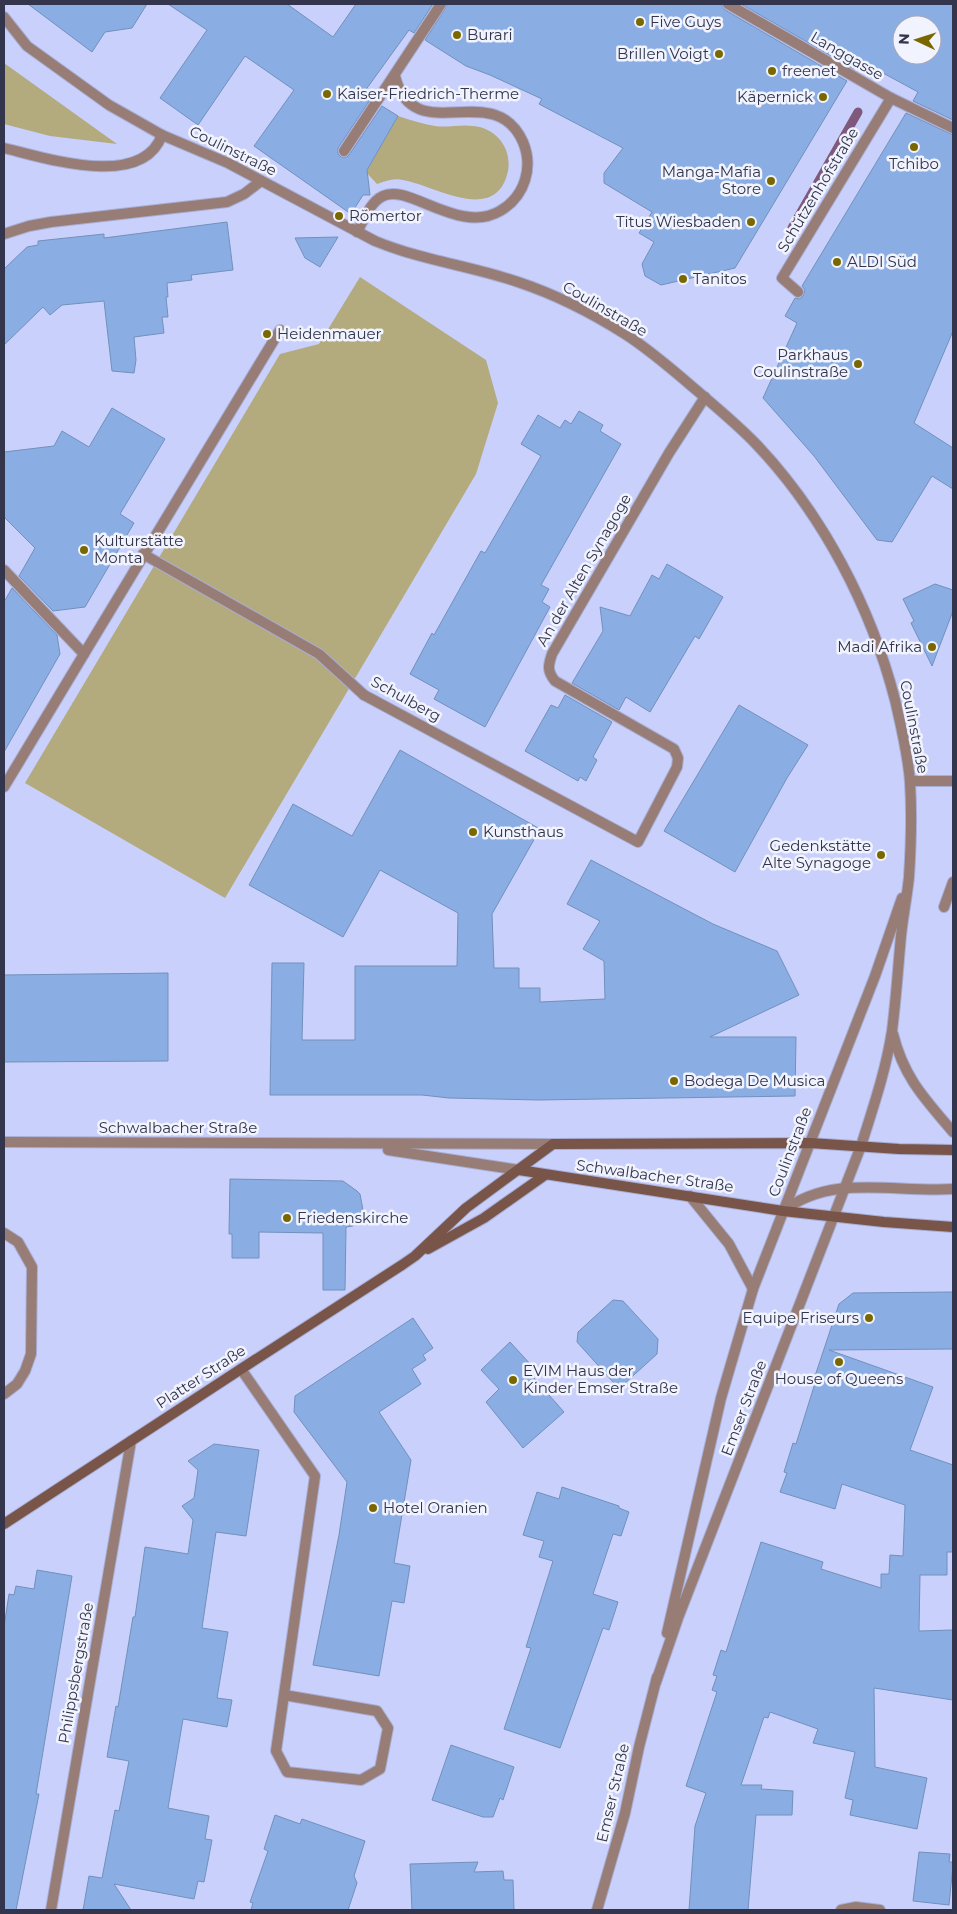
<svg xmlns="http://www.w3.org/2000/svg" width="957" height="1914" viewBox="0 0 957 1914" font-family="Montserrat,sans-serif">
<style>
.green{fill:#b3aa7e}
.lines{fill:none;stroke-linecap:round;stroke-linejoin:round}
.stream{stroke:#7e597b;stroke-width:9}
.building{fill:#8aaee3;stroke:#7290bc;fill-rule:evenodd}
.service-casing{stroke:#a8aed4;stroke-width:12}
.pedestrian-casing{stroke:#a8aed4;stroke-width:12}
.minor-casing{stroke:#a8aed4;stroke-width:12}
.tertiary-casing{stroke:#a8aed4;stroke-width:12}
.secondary-casing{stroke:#a8aed4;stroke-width:12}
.service{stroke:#977d75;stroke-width:10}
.pedestrian{stroke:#977d75;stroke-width:10}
.minor{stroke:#977d75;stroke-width:10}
.tertiary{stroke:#977d75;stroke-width:10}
.secondary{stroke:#785449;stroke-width:10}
.poi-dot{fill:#796800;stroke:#f1f3fe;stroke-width:2}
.labels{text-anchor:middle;stroke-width:5;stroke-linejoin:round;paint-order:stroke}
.poi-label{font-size:15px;fill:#32354b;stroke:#f1f3fe;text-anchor:start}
.street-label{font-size:15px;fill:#32354b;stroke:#f1f3fe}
</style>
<rect width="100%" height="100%" fill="#c9d0fb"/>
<g class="green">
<polygon points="4,63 117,144 50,136 4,124"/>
<path d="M398,116c12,4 25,8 37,10 13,2 26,-2 38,0 24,2 39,23 35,45 -12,55 -74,14 -105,9 -10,-2 -17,1 -26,4l-11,-12z"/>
<polygon points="360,277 486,360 498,403 476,474 225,898 25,783 280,354 319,344"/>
</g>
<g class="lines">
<polyline class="stream" points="792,228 858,112"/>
</g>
<g class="building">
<polygon points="28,4 147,4 132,28 105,32 92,52"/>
<polygon points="168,4 287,4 333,37 356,4 433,4 414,33 409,30 362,95 370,100 338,148 338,154 341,157 347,157 349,155 382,106 398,116 367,170 370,195 363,195 351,214 254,146 294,90 245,56 198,125 160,98 207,30"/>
<polygon points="448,4 721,4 725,10 847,81 735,268 661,285 645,276 642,264 654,242 639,233 652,212 604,183 604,173 623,148 539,104 542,99 490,75 466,66 425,40"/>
<path d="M741,4h212v116l-40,-19 5,-9 -59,-32 -5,9zM902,25h30v30h-30z"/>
<polygon points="906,113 953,135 953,331 914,423 953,448 953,489 932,476 892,542 877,540 814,456 763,398 797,323 785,316 795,298 800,299 803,296 805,290 802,286"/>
<polygon points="227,222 233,270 191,275 192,280 167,283 168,297 166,297 168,317 162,317 164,333 134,337 136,360 134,373 112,371 104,301 62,305 50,315 43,307 4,345 4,269 27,247 38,245 38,241 104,234 104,238"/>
<polygon points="338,237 320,267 305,258 295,238"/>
<polygon points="112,408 165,439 120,514 134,523 85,607 53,611 19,576 35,548 4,517 4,452 54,446 62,431 89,447"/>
<polygon points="579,411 603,425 600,431 621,444 541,585 549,589 542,602 550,607 485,727 434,699 439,690 410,674 432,633 434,635 481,551 485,553 541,456 521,444 538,415 560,428 565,420 571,424"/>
<polygon points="667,564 723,597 699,639 695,636 650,712 626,697 619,710 572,683 603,631 600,607 630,616 652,575 659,579"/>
<polygon points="935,584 953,590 953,611 932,666 911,623 914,621 903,599"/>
<polygon points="12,588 57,635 60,654 4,752 4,602"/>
<polygon points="565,695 612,722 593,757 597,760 586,781 580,777 578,781 525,751 551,705 558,708"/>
<polygon points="739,705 808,745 787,778 735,872 664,831"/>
<polygon points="400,750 540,829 492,914 494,968 519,968 519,988 540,988 540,1002 605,999 604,961 583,949 600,921 567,904 591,860 713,924 777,951 799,995 710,1037 796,1037 795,1096 538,1100 449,1098 422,1095 270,1095 272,963 304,963 302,1040 355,1040 355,966 457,966 458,913 380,870 343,937 249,885 293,804 352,836"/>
<polygon points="168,973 168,1061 4,1062 4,975"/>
<polygon points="230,1179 343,1181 357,1191 360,1194 363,1210 353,1226 346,1227 345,1290 323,1290 323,1233 259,1232 259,1258 232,1258 232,1234 229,1234"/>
<polygon points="953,1292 953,1349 829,1350 933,1387 910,1450 953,1465 953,1552 947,1552 947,1575 920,1575 919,1631 953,1630 953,1700 874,1688 875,1767 927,1778 917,1829 850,1815 853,1800 845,1798 855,1752 813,1743 818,1729 770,1712 768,1718 764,1717 741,1785 762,1785 761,1789 793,1791 792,1815 756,1815 748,1910 689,1910 695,1826 706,1793 686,1786 717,1692 712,1690 717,1676 713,1675 721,1650 726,1652 761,1542 823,1562 821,1569 881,1588 881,1574 889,1574 890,1555 903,1556 905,1505 842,1484 835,1509 780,1492 787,1473 784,1472 793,1443 796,1444 816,1380 814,1379 839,1304 853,1293"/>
<polygon points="613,1300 623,1301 658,1339 657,1354 624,1384 614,1383 577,1342 578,1332"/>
<polygon points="413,1318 433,1348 423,1355 426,1360 412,1369 421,1384 379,1412 411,1460 394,1563 410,1566 404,1603 392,1601 379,1676 313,1665 339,1535 347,1482 294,1412 295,1396"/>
<polygon points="510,1342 532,1366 527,1370 564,1412 523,1448 486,1402 499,1389 481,1370"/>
<polygon points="214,1444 259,1450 246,1536 216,1532 202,1628 228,1632 217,1698 232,1700 227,1727 183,1719 168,1808 209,1816 205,1839 212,1840 204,1882 198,1881 194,1899 114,1884 131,1910 83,1910 89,1876 102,1878 115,1810 119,1811 129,1761 107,1757 116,1706 118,1707 133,1617 135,1617 145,1547 188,1554 193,1520 182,1506 194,1498 198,1470 188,1461"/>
<polygon points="562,1487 619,1506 619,1508 629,1512 621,1536 613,1534 593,1594 618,1602 609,1630 603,1628 560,1748 504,1729 531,1648 526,1647 553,1561 539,1557 544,1541 523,1535 537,1492 559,1499"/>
<polygon points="37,1570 72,1576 36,1794 39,1794 16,1910 4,1910 4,1627 9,1594 14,1595 16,1586 34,1589"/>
<polygon points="451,1745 514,1767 503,1800 500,1798 493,1817 483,1817 432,1800"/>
<polygon points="275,1815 300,1824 302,1819 365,1841 354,1876 357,1883 348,1910 251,1910 253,1903 250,1902 268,1851 264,1849"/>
<polygon points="919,1852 950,1854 949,1862 953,1862 953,1865 949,1905 913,1901"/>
<polygon points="478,1862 474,1872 503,1871 504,1880 513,1880 514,1910 412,1910 410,1864"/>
</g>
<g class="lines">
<defs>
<g id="service">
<path d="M357,232c7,-12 13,-30 26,-36 25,-13 76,39 117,15 12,-7 21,-18 25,-31 4,-13 3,-26 -2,-38 -29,-66 -110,9 -128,-66"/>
<polyline points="4,1233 18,1242 32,1267 31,1354 25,1371 17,1384 4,1394"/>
<polyline points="241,1369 315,1476 276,1751 287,1772 361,1780 380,1769 388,1728 377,1711 284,1695"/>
<polyline points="841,1910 856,1907 880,1910"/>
</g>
<g id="pedestrian">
<polyline points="728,4 891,98 953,128"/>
<polyline points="344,151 441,4"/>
<polyline points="798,292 782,278 891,98"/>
<polyline points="143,554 319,654 364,695"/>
<polyline points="84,654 280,330"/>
<polyline points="910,781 953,781"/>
<polyline points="944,907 953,882"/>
</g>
<g id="minor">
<path d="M4,148c42,10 138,42 158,-13"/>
<polyline points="4,234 29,226 51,222 227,202 244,194 261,181"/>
<polyline points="4,570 84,654 4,787"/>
<path d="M364,695l274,147 39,-75 1,-9 -4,-9 -119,-68c-8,-10 -7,-15 -3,-27l117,-201 36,-56"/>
<polyline points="51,1910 131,1441"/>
</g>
<g id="tertiary">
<path d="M4,17l23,29 82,59 53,30 66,28 147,78c46,19 96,25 143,41 36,12 74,31 107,52 25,16 48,36 70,55 21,18 43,36 62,56 66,70 114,162 138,255 6,26 13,54 15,82 2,31 1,64 -1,95 -2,20 -6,39 -8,59 -3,32 -5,64 -9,95 -6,39 -19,77 -31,115l-183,472 -22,64"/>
<path d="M893,1034c11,44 32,65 60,98"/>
<polyline points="4,1142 553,1144"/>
<polyline points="388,1150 519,1170"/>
<polyline points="690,1196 729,1244 753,1289"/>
<path d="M783,1211c50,-38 112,-18 170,-22"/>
<polyline points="667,1633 721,1398 753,1289 875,976 902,898"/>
<polyline points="597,1910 625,1813 639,1747 657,1677"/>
</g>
<g id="secondary">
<polyline points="519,1170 783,1211 884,1222 953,1227"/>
<polyline points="428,1249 484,1218 545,1175"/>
<polyline points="4,1524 241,1369 402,1265 415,1256 466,1208 553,1144 810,1143 899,1149 953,1150"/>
</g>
</defs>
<use href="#service" class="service-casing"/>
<use href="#pedestrian" class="pedestrian-casing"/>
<use href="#minor" class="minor-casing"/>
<use href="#tertiary" class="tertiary-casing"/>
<use href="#secondary" class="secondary-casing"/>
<use href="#service" class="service"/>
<use href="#pedestrian" class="pedestrian"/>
<use href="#minor" class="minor"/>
<use href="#tertiary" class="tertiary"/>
<use href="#secondary" class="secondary"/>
</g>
<g class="poi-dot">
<circle cx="640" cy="22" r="5"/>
<circle cx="457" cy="35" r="5"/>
<circle cx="719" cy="54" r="5"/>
<circle cx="772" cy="71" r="5"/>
<circle cx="327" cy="94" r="5"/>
<circle cx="823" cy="97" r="5"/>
<circle cx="914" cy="147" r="5"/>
<circle cx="771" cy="181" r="5"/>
<circle cx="339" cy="216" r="5"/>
<circle cx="751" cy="222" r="5"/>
<circle cx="837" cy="262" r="5"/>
<circle cx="683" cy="279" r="5"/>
<circle cx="267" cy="334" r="5"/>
<circle cx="858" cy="364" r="5"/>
<circle cx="84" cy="550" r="5"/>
<circle cx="932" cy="647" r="5"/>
<circle cx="473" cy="832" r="5"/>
<circle cx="881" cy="855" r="5"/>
<circle cx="674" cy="1081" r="5"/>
<circle cx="287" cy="1218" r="5"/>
<circle cx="869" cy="1318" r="5"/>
<circle cx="839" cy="1362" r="5"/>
<circle cx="513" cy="1380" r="5"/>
<circle cx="373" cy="1508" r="5"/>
</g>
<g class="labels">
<g class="poi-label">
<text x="650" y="27">Five Guys</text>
<text x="467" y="40">Burari</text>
<text x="709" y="59" text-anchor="end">Brillen Voigt</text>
<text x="782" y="76">freenet</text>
<text x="337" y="99">Kaiser-Friedrich-Therme</text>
<text x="813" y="102" text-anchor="end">Käpernick</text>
<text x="914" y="169" text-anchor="middle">Tchibo</text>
<text x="761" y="177" text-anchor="end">Manga-Mafia<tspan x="761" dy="17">Store</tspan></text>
<text x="349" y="221">Römertor</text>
<text x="741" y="227" text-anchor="end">Titus Wiesbaden</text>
<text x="847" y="267">ALDI Süd</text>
<text x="693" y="284">Tanitos</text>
<text x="277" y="339">Heidenmauer</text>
<text x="848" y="360" text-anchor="end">Parkhaus<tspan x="848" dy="17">Coulinstraße</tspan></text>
<text x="94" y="546">Kulturstätte<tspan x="94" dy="17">Monta</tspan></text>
<text x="922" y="652" text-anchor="end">Madi Afrika</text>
<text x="483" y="837">Kunsthaus</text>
<text x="871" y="851" text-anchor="end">Gedenkstätte<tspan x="871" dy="17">Alte Synagoge</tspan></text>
<text x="684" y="1086">Bodega De Musica</text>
<text x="297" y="1223">Friedenskirche</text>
<text x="859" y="1323" text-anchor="end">Equipe Friseurs</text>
<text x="523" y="1376">EVIM Haus der<tspan x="523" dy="17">Kinder Emser Straße</tspan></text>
<text x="839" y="1384" text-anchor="middle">House of Queens</text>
<text x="383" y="1513">Hotel Oranien</text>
</g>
<g class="street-label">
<text transform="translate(847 56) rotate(30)" y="5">Langgasse</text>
<text transform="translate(233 151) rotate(26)" y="5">Coulinstraße</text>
<text transform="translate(818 190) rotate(-59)" y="5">Schützenhofstraße</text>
<text transform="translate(605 309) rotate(30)" y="5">Coulinstraße</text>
<text transform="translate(584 570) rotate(-60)" y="5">An der Alten Synagoge</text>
<text transform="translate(406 699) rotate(29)" y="5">Schulberg</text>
<text transform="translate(914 727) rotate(79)" y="5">Coulinstraße</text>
<text x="178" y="1133">Schwalbacher Straße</text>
<text transform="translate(790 1152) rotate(-69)" y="5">Coulinstraße</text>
<text transform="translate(655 1176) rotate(8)" y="5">Schwalbacher Straße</text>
<text transform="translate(201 1377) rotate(-33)" y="5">Platter Straße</text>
<text transform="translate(744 1408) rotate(-69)" y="5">Emser Straße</text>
<text transform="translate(76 1673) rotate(-80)" y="5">Philippsbergstraße</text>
<text transform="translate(613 1793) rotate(-77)" y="5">Emser Straße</text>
</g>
</g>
<rect width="957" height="1914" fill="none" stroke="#32354b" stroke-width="10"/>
<g transform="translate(917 40) rotate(274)"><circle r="24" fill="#f1f3fe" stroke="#a5a7b6"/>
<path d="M0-4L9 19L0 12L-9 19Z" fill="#796800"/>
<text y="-8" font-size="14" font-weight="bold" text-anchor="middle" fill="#32354b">N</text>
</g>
</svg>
